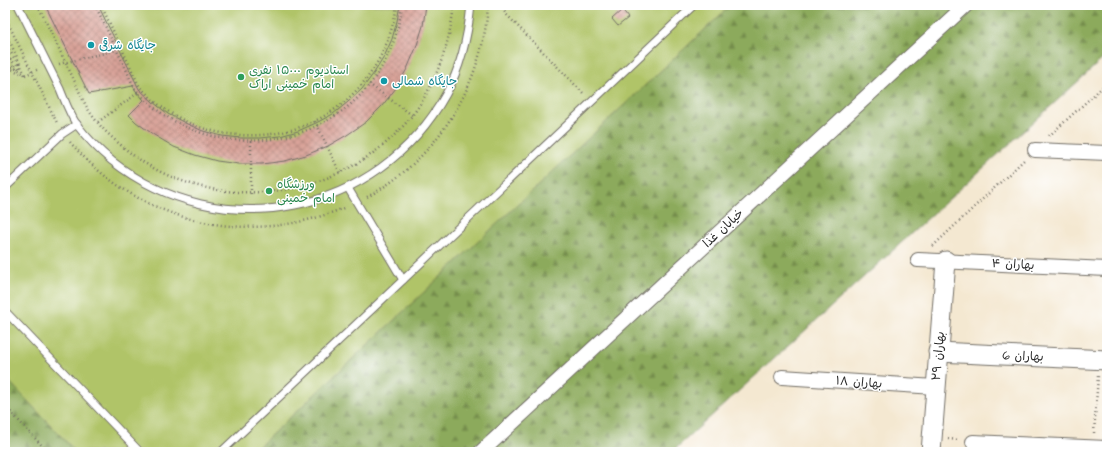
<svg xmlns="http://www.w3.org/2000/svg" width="1112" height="457" viewBox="0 0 1112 457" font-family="'Architects Daughter','Playpen Sans Arabic',sans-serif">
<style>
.forest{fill:url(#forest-firs);stroke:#5c6a44}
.pitch{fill:#b0c468;stroke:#6e784a}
.building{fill:url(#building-cross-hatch)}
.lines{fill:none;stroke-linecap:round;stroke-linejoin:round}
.lane-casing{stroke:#716d65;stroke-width:9}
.street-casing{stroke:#716d65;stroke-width:16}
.secondary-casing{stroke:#716d65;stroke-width:21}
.path{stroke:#716d65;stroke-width:2.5;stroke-dasharray:1 3;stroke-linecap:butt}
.lane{stroke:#fff;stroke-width:7}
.street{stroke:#fff;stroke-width:14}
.secondary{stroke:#fff;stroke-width:19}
.culture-dot{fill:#0f9aa8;stroke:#fff;stroke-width:1.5}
.leisure-dot{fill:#2e9e5b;stroke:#fff;stroke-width:1.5}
.labels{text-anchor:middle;stroke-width:3;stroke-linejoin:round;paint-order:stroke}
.culture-label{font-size:12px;fill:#0d838f;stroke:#fff;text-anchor:start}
.leisure-label{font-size:12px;fill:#27864d;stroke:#fff;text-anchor:start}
.street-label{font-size:12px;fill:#2b2b2b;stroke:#fff}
</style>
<defs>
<pattern id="forest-firs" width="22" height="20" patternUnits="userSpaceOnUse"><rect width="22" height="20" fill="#8caa5c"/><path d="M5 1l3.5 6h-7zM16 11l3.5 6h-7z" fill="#738b4c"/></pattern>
<pattern id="building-cross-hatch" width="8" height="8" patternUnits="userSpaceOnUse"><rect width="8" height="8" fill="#d9a399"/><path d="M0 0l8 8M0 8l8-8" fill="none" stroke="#b0857d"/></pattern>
</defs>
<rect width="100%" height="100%" fill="#fff"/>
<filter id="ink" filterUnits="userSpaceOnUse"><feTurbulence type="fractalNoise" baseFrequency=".025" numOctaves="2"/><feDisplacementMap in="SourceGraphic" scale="8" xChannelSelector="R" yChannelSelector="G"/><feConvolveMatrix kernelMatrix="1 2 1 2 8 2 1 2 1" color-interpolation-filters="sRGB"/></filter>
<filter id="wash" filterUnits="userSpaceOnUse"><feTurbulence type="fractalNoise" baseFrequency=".012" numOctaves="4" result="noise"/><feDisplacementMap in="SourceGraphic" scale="16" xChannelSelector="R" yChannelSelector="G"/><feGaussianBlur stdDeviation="0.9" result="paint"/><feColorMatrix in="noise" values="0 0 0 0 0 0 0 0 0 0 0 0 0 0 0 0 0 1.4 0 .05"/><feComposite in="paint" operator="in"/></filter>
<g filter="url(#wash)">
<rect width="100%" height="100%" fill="#f4e8d1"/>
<g class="forest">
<polygon points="731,5 1107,5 1107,55 672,452 253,452"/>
<polygon points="5,377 76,452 5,452"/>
</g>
<polygon class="pitch" points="5,5 731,5 253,452 76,452 5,377"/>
<g id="blocks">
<g class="building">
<polygon points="45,5 98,5 139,89 153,102 168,114 185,123 203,131 222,136 241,138 260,138 280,136 298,131 316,123 333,114 348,102 362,89 374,73 384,57 392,39 397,21 400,5 426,5 423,26 416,48 407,69 396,88 382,106 366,122 347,135 328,146 306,155 285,161 262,164 239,164 217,161 195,155 174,147 154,135 136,122 129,115 144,100 136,91 133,86 89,94"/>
<polygon points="622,10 628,18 618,26 612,19"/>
</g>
</g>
</g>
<g filter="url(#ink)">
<use href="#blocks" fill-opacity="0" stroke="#716d65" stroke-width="1"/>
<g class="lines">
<defs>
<g id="lane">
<path d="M18,5c14,28 28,56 42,84 5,12 10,26 17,36 10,13 23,26 35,36 109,86 267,54 334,-67 15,-27 22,-58 25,-89"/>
<polyline points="5,188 62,134 77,124"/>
<polyline points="348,188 403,280"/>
<polyline points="5,311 140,452"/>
<polyline points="221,452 694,5"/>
</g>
<g id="street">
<polyline points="1035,150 1107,153"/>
<polyline points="918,260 1107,269"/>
<polyline points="782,377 935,387"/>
<polyline points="973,442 1107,448"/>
<polyline points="481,452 966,5"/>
</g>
<g id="secondary">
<polyline points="938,352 1107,360"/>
<polyline points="931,452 946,261"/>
</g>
</defs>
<use href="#lane" class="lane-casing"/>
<use href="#street" class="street-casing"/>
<use href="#secondary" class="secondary-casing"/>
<g class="path">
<path d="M38,5c12,26 25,52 37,77 5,11 10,24 17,33 8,12 19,22 30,31 88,77 235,55 299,-43 19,-31 29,-63 33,-98"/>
<path d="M95,5c10,20 19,40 29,60 4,8 7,17 12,25 4,5 10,10 15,15 74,62 193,41 236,-48 8,-16 13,-34 15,-52"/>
<path d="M101,5c9,19 18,38 27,57 4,8 8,18 12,25 4,4 9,9 13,13 21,18 49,31 76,34 86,11 155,-45 168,-129"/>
<polyline points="500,5 506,14 584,94"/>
<polyline points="5,17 57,123"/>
<polyline points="5,41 10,42 25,75"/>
<polyline points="5,43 21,69"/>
<polyline points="5,48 11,60 19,69"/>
<polyline points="5,56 8,62 24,74"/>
<polyline points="5,63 15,69"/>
<polyline points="59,64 117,50"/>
<polyline points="5,66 20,73"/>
<polyline points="25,75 39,69"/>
<polyline points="369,84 412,115"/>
<polyline points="315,121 340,173"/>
<polyline points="98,122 139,92"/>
<polyline points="1049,136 1107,83"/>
<polyline points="251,141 251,199"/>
<path d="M70,142c69,81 178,107 276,65"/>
<polyline points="5,163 11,167"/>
<path d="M367,197c70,-38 116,-112 121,-192"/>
<polyline points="933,246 1025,159"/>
<polyline points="5,406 48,452"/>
<polyline points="1094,433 1098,376"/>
<polyline points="948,439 959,440"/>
</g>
<use href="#lane" class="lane"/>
<use href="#street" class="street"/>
<use href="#secondary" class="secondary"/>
</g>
</g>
<g class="culture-dot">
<circle cx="91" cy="45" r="4"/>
<circle cx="384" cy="81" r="4"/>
</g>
<g class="leisure-dot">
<circle cx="241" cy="77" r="4"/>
<circle cx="269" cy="191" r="4"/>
</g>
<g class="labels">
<g class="culture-label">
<text x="99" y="49">جایگاه شرقی</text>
<text x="392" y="85">جایگاه شمالی</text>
</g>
<g class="leisure-label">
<text x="249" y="74">استادیوم ۱۵۰۰۰ نفری<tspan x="249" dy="14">امام خمینی اراک</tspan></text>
<text x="277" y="188">ورزشگاه<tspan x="277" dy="14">امام خمینی</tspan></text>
</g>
<g class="street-label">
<text transform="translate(723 228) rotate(-43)" y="4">خیابان غذا</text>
<text transform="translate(1013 264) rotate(3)" y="4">بهاران ۴</text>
<text transform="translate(938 356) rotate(-85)" y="4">بهاران ۲۹</text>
<text transform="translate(1023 356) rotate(2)" y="4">بهاران 6</text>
<text transform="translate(859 382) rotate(4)" y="4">بهاران ۱۸</text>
</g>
</g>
<rect width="1112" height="457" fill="none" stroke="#fff" stroke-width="20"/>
</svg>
